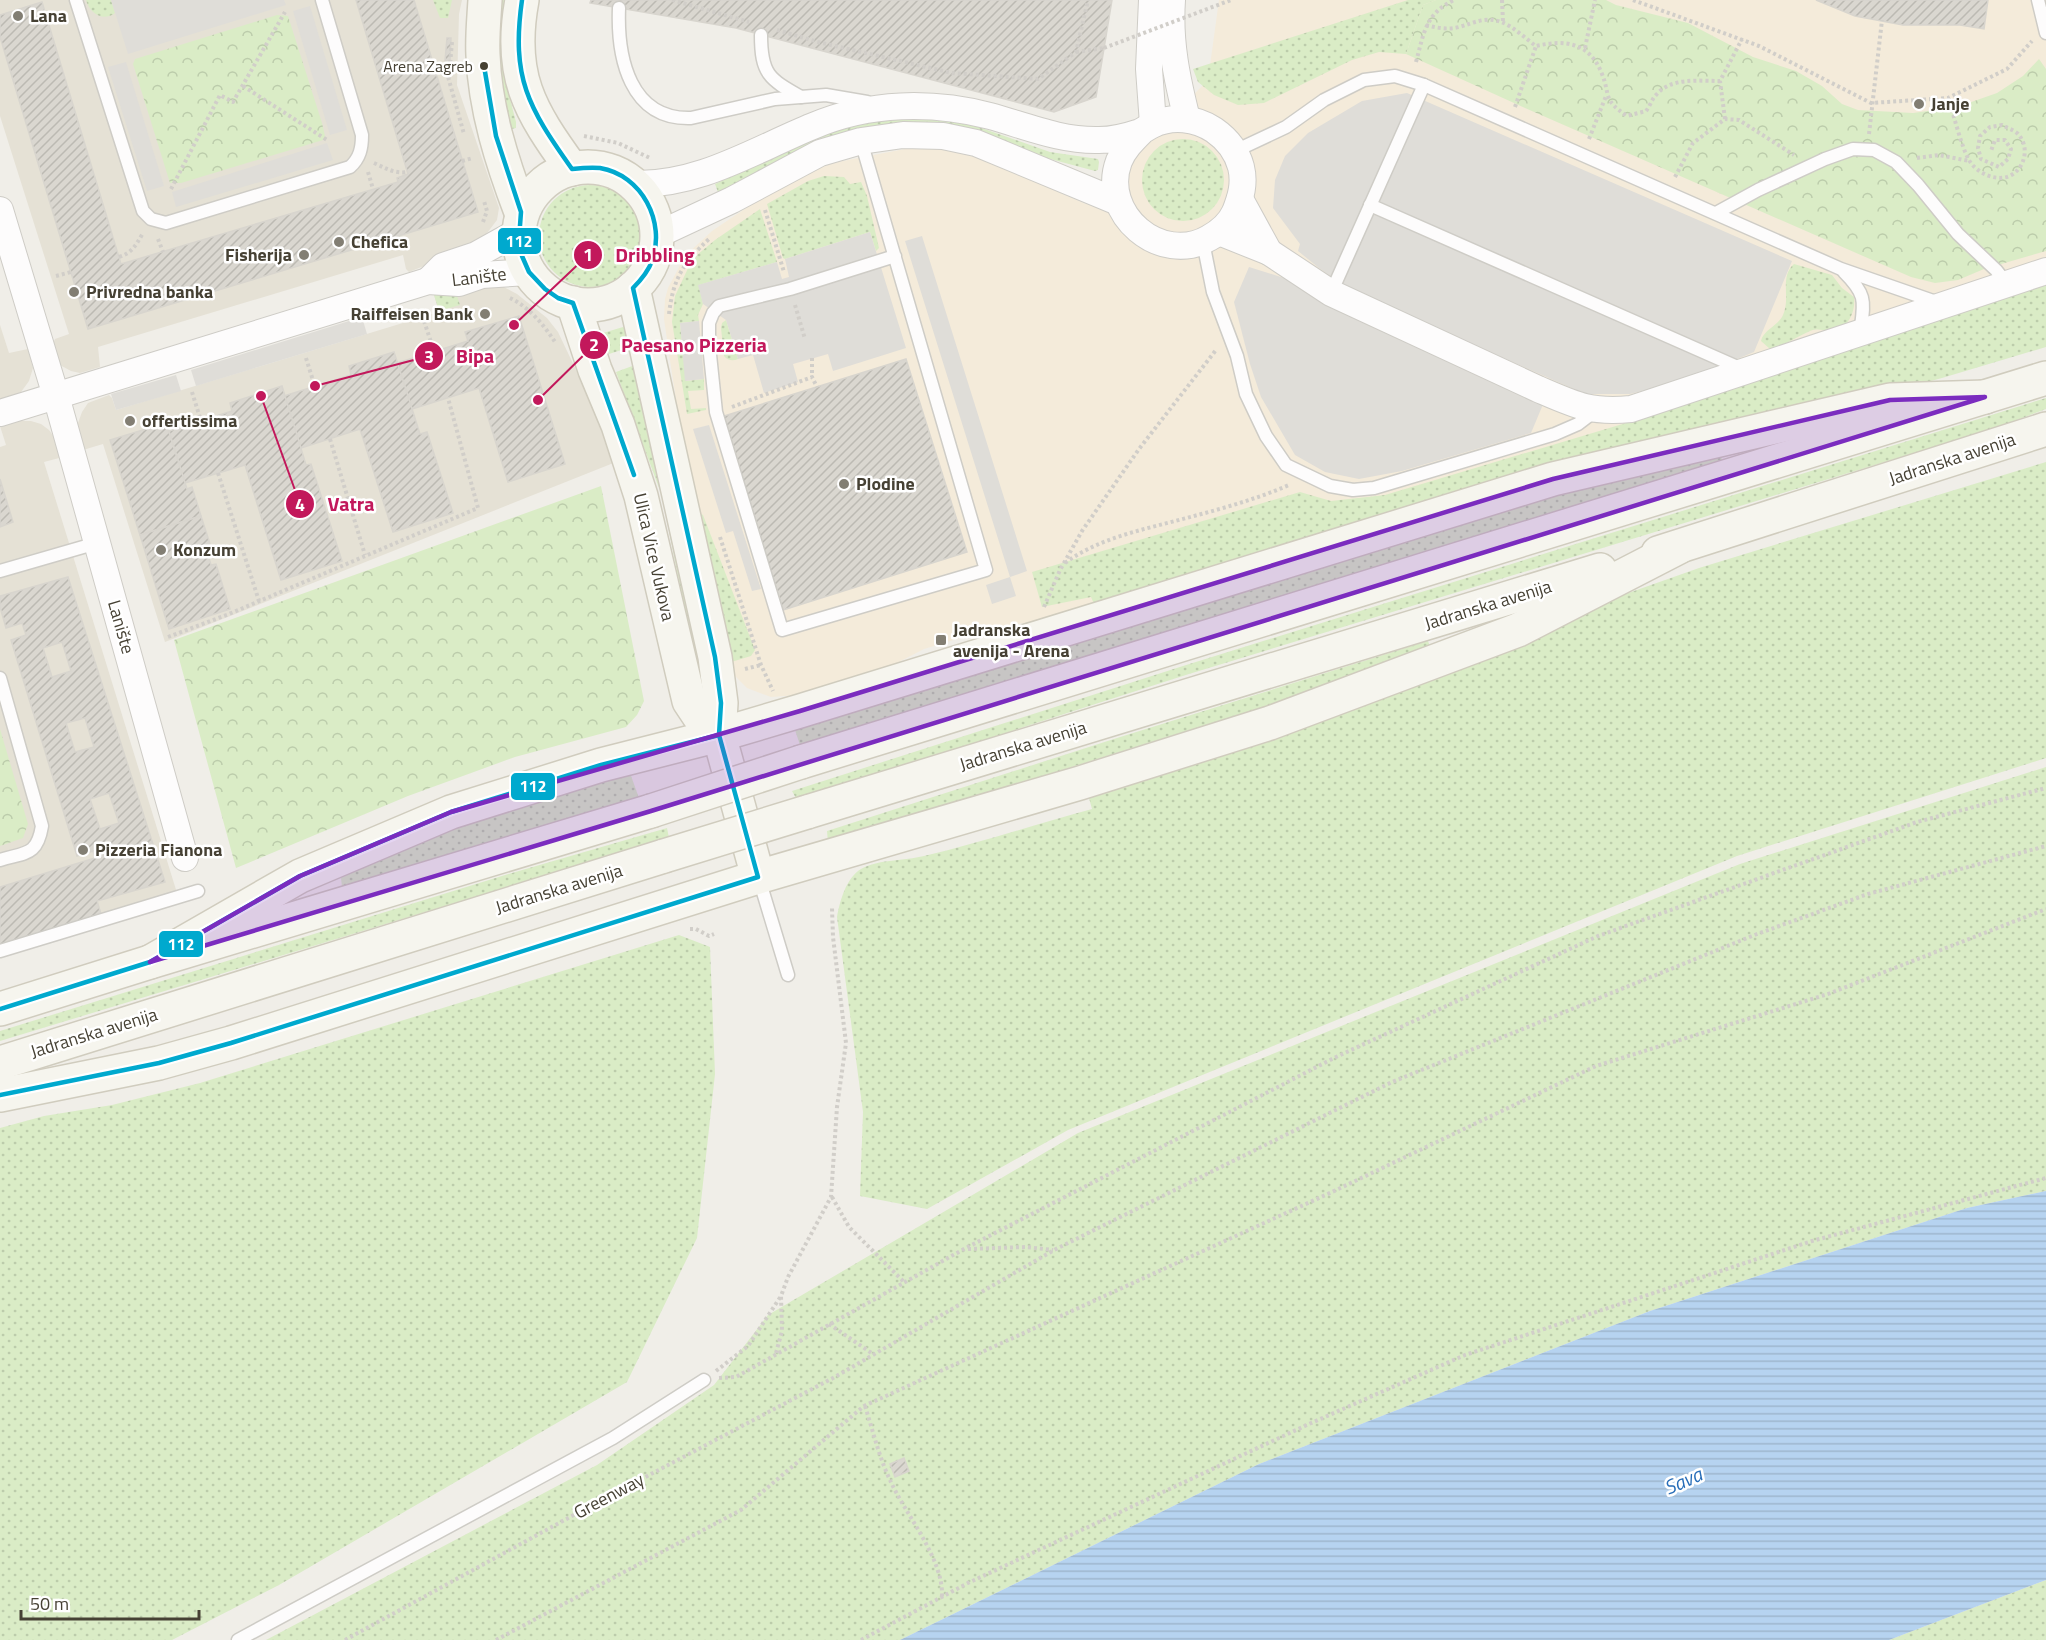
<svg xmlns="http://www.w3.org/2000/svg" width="2046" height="1640" viewBox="0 0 2046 1640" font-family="'Titillium Web',sans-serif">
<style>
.residential{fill:#e5e1d5}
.commercial{fill:#f4ebda}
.grass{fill:url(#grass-dots)}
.park{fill:url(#park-crowns)}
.parking{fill:#dfddd8}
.water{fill:url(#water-rules)}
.building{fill:url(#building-hatch);stroke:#d8d5ce;stroke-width:1.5;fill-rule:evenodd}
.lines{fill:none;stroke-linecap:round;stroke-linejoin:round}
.lane-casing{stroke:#ceccc6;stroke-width:15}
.street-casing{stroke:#ceccc6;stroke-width:28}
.secondary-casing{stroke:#d0ccbe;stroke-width:36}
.path{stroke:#d1cec9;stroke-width:4;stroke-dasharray:3 3;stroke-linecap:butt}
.lane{stroke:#fdfcfc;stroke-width:12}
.street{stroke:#fdfcfc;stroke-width:26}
.secondary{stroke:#f6f5ee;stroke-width:33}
.secondary-bridge-casing{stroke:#d0ccbe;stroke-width:36;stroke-linecap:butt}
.path-bridge{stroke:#d1cec9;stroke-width:4;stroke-dasharray:3 3;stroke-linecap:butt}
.secondary-bridge{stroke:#f6f5ee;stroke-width:33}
.bus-1-casing{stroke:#fff;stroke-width:9}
.bus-1{stroke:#00a9ce;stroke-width:4.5}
.marked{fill:#7b2cbf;fill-opacity:0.2;stroke:#7b2cbf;stroke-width:4.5;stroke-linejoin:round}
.poi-dot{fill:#827e73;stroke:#fff;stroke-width:2}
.bus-dot{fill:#464134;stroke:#fff;stroke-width:2}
.labels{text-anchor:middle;stroke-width:5;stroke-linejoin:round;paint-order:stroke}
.bus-label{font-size:16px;fill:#464134;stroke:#fff;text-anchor:end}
.poi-label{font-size:18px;font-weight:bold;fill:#464134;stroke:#fff;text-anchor:start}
.street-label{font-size:18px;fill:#464134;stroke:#fff}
.water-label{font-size:20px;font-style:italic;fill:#276db8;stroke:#fff}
.leader{fill:none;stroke:#c2185b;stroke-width:2}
.callout-dot{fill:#c2185b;stroke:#fff;stroke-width:2}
.mark-label{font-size:18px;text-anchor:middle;font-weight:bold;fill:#fff}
.callout-label{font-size:20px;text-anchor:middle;font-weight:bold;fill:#c2185b;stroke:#fff;stroke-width:5;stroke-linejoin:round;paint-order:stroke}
.line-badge{stroke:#fff;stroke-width:2}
.badge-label{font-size:16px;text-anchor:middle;font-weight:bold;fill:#fff}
</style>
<defs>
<pattern id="grass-dots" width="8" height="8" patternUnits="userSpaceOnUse" patternTransform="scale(1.5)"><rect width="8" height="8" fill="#daecc6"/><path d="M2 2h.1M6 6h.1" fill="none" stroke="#bcccab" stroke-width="1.8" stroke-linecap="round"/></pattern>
<pattern id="park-crowns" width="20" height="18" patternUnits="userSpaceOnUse" patternTransform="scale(1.5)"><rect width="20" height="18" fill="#daecc6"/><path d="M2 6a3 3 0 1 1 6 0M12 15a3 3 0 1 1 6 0" fill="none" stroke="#bcccab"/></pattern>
<pattern id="water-rules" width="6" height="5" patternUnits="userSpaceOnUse" patternTransform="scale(1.5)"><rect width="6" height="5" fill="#b6d3f0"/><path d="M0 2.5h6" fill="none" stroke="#9eb6ce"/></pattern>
<pattern id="building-hatch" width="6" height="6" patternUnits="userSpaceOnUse" patternTransform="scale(1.5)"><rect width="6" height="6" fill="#dad7d0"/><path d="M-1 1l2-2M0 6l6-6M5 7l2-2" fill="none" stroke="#bcbab3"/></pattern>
</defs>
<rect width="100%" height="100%" fill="#f0eee8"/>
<g class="residential">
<polygon points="0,0 462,0 459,14 457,85 499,208 497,220 481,241 454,254 409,272 406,269 403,255 98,347 100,367 80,373 71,371 58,364 53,343 55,339 69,334 0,116"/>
<polygon points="498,284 517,294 547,318 558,332 587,393 616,462 165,642 103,444 83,450 78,435 78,423 82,412 88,403 109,395 112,398 116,410 439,312 434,295"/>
<polygon points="0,325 9,353 28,349 33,368 29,381 21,392 0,401"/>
<polygon points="14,421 31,421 41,424 49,430 54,437 63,457 44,462 177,893 0,947 0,447 6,445 0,426"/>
</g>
<polygon class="commercial" points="1219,0 2046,0 2046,335 1064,615 983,631 924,649 891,666 799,695 771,697 747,688 735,676 728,663 683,445 671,367 664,319 665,299 668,288 685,256 712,231 761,198 822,165 910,148 936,147 970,154 1086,204 1208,80"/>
<g class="grass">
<path d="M86,0h25l4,13c-12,9 -25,1 -29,-13z"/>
<polygon points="433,0 452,0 448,18 440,18"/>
<polygon points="498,0 508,0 502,42 503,72 516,122 516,128 511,129 507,126 496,41"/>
<polygon points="1408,0 1436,0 1423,5 1406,54 1379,52 1352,60 1264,103 1238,105 1214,95 1198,82 1193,69"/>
<polygon points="921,117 970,124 1050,152 1098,159 1099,162 1098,170 1095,171 1024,152 973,132 755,174 718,192 715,184 823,134 869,122"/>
<circle cx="1183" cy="180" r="41"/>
<polygon points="824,176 844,177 850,184 861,182 867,196 879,248 876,251 870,232 785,259 783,258 767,204 808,181"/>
<circle cx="590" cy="236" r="51"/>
<polygon points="760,209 777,262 699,285 703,304 698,315 699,321 680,323 686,381 704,379 704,390 688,391 691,409 706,408 706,410 687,414 672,322 675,296 690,264 697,255 715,240"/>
<path d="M1794,264l38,11 10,13 12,9c2,15 -7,35 -25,34 -7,-1 -12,-3 -19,0 -14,6 -24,14 -40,18l-9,-8c2,-11 17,-15 22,-26 8,-17 -4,-38 11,-51z"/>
<polygon points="2046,285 2046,347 1942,378 1095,606 1091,597 1042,607 1032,572 1300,492 1331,501 1385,495 1636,420"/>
<polygon points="455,290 460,305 439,311 434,295"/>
<path d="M726,320l12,39c-5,2 -10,2 -14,-3l-3,-28 1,-5z"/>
<polygon points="623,327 626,329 631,347 609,354 603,333"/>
<polygon points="635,365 704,670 697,671 662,496 616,372"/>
<polygon points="2046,398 2046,409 1996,428 1189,674 797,800 792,791 1183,666"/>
<polygon points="1721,453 1722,461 1272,599 801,748 793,724 1590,483"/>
<path d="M2046,462v296l-309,98 -669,274 -141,79 -67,-13 3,-84 -26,-195c3,-16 9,-39 24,-48 18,-10 43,-8 63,-13 56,-13 112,-32 168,-47l-3,-11 142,-45 164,-59 222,-97 82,-29z"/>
<polygon points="698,512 703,515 755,650 751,656 728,663"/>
<polygon points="1428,641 1432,652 1309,693 828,843 827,831 1117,738"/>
<polygon points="2046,767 2046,1191 1967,1208 1650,1311 1259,1464 900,1640 266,1640 597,1465 714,1385 768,1315 1078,1133 1740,864"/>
<polygon points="630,773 639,798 342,887 341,878 418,840"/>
<polygon points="667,828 669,838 0,1041 0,1031 512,873"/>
<polygon points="679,935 710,947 715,1074 697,1238 627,1382 279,1585 172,1640 0,1640 0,1128 44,1116 112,1105 200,1083"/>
<polygon points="2046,1580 2046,1640 1889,1640"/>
</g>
<g class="park">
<polygon points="1436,0 1606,0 1616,5 1688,23 1753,57 1796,71 1822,86 1842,104 1858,110 1913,113 1957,107 1997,93 2023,76 2039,59 2046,69 2046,251 1984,269 1958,280 1935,283 1911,277 1525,108 1406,54 1423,5"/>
<polygon points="277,15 288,16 322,123 325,136 323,140 181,183 170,183 133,64 135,59"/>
<polygon points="601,486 644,701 637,715 626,727 515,757 408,796 236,868 174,640"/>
<polygon points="0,729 28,824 23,838 0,846"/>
</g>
<g class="parking">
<polygon points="111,0 284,0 286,5 128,54"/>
<polygon points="310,6 347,130 330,135 293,11"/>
<polygon points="126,62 164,186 147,191 108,67"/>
<polygon points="1407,93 1792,261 1754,352 1689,379 1630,394 1585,394 1350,290 1319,268 1298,251 1300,244 1273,208 1275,180 1285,156 1308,133 1362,101"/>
<polygon points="327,143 333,160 176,207 172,192"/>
<polygon points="870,232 906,348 833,371 828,354 793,364 798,382 764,393 753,355 738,359 726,320 703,304 698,285 777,262 782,279 789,277 785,259"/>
<polygon points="922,236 1027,571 1010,577 1016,596 992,604 986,585 1010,577 905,241"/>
<polygon points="1249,267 1284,278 1544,402 1531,433 1402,471 1359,479 1325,472 1295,455 1261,397 1250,364 1234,302"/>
<polygon points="362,317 367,334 196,386 191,370"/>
<polygon points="699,321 704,379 685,381 680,323"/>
<polygon points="176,375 181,391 116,410 111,394"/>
<polygon points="709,425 761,589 752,591 733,531 726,533 693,429"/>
</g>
<polygon class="water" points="2046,1191 2046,1580 1889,1640 900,1640 1259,1464 1650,1311 1967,1208"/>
<g class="building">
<polygon points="356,0 414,0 478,212 88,329 0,37 0,15 42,2 121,264 398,182 397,178 408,174"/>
<polygon points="591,0 1112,0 1096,97 1054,112 736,28 590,3"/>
<polygon points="1816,0 1988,0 1984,29 1960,25 1903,25 1855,16"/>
<polygon points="447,38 451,38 450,61 445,61"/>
<polygon points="519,316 565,464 508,482 479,388 412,409 397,363 468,341 465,332"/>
<polygon points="394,352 420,434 427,432 453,513 393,532 360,429 301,448 284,396 351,375 349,366"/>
<polygon points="906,359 967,552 783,610 721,417"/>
<polygon points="282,386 306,465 311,464 342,561 281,580 245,465 185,483 169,431 232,411 230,403"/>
<polygon points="166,423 187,489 192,487 201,516 140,535 110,440"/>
<polygon points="0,479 13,522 0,527"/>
<polygon points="201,516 210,544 205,545 211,565 216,564 230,609 169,629 140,535"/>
<path d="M68,577l97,305 -68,19 4,13 -101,31v-58l95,-29 -2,-7 -16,5 -66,-216 15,-5 -4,-12 -16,5 -6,-21v-11zM62,642l9,29 -19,6 -9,-29zM85,718l9,29 -19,5 -9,-29zM109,793l10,30 -19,6 -10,-30z"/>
<polygon points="904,1458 909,1471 895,1477 890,1464"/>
</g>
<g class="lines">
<defs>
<g id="lane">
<path d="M76,0l67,211 8,8 15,4 184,-56c10,-9 12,-19 12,-32l-40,-135"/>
<polyline points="2038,0 2046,33"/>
<path d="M619,8c-2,50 11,112 72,110l84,-19 51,-4 41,7"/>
<path d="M761,35c0,39 8,44 40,62"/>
<polyline points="861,141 986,570 782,630 716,412 709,345 709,323 713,313 719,306 790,289 895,256"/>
<polyline points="1235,151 1286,127 1324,100 1364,80 1395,76 1424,85 1841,269 1939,303"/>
<polyline points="1370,205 1742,369"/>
<polyline points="1716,213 1758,190 1825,159 1853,149 1874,150 1896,162 1918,185 1958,234 1996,270 2008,285"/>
<polyline points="1203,242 1213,292 1237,356 1246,394 1266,436 1286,465 1330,486 1353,490 1374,488 1555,434 1578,424 1595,411"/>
<path d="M1844,272c24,24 20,30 16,62"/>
<polyline points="1331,293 1424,85"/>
<polyline points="0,571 97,543"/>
<path d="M0,678l42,148c-5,30 -16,26 -42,34"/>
<polyline points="759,879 788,975"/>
<polyline points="0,951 198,891"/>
<polyline points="238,1640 613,1438 704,1380"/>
</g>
<g id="street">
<polyline points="1152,0 1149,69 1153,124"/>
<path d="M1172,0c-3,42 5,79 15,119"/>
<path d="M633,184c66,2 121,-34 180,-58 56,-24 119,-25 177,-10 36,10 71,25 109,24 12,0 29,-4 41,-8 4,-2 8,-5 12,-7 20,-10 44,-7 62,5 13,9 23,22 27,37 4,16 0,30 -6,45 -5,11 -15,20 -26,26 -48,28 -110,-24 -90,-77 5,-12 13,-20 22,-29"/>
<polyline points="0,210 56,396 185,858"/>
<polyline points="1219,232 1269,252 1240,199"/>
<polyline points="657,235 732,200 820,153 861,141 903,135 943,136 976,143 1118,202"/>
<path d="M1269,252l62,41 207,96c37,16 52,24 93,20l415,-138"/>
<polyline points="428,281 443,266 476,255 519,231"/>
<polyline points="0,413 428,281 459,283 482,275 529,272"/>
</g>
<g id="secondary">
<path d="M485,0c-1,18 -3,37 -2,55 2,54 19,107 38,157"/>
<path d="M522,0c-14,75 7,110 50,169"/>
<circle cx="588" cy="236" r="69"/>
<polyline points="633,288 715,657 721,703 719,735 758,877"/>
<polyline points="573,303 595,370 618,425 641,496 689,701 705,725 719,735"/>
<polyline points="1658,553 2046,429"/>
<polyline points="801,762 2046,378"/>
<polyline points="807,812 1600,570"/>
<polyline points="150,962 300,876 451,812 601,765 719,735 800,711 1553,479 1890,400 1985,397"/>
<polyline points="0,1009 150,962 651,811"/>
<polyline points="0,1063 664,856"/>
<polyline points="0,1095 159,1063 231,1043 758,877 1080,783 1270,723 1518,630 1679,547"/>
</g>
</defs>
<use href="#lane" class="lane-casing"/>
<use href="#street" class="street-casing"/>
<use href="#secondary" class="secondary-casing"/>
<g class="path">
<polyline points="672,0 749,22"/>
<polyline points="1502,0 1503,22"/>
<polyline points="1633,0 1759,46 1871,103 1948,98 2007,69 2032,41"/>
<path d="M1426,25c11,3 22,5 33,2 15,-4 26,-11 42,-5 12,4 25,17 35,24 30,-7 54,-3 66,28 9,23 0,25 25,42l19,-5c4,-5 6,-12 10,-16 15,-18 43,-14 64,-14"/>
<polyline points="777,30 818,42 952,73 1038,79 1076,52 1088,0"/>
<polyline points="452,42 450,65 447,73 464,134"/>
<polyline points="1585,48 1595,0"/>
<polyline points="1076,52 1104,48"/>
<path d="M1416,62c8,-29 9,-48 38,-62"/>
<polyline points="243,86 327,140"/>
<path d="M1948,98c6,17 13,48 21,62 7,13 30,24 44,14 13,-9 16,-28 5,-40 -4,-4 -11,-6 -16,-9l-12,2 -10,9 -2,12 3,11 18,8 9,-8 3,-10 -6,-9h-10l-4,11"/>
<polyline points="1515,107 1536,46"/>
<polyline points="1725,119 1720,81 1742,39"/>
<polyline points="1869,134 1882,20"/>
<polyline points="584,136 618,143 650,158"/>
<polyline points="1589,139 1606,96"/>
<polyline points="1917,158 1939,155 1969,161"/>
<polyline points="462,161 473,158"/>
<path d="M374,163c11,5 21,11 33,9"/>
<polyline points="368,172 373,189"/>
<polyline points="1675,177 1693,143 1725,119 1739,120 1794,155"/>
<polyline points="171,189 220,95 233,102 285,12"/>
<polyline points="765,210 784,272"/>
<polyline points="483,222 487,211 484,201"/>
<polyline points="158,239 163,252"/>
<path d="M119,257c13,-4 17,-12 24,-24"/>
<polyline points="56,276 71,272"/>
<path d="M510,298c19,9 34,27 45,44"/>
<polyline points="795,305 805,339"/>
<path d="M669,314c4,-35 14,-51 40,-75"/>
<polyline points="424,321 434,351"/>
<polyline points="306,358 315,387"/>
<polyline points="812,358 812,377"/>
<polyline points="192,392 201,421"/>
<polyline points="732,407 812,377 817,387"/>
<polyline points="330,439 365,555"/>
<polyline points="218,473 259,601"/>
<polyline points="720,537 761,665 773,691"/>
<path d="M1065,563c33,-24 72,-32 110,-42 38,-10 77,-20 114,-36"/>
<polyline points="1044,607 1060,570 1082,531 1139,449 1216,350"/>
<polyline points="168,637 229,614 478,508 448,398"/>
<polyline points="745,669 761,665"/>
<polyline points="690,929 696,929 709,936 714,934"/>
<polyline points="832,1197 849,1227 904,1282"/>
<polyline points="968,1249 1026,1247 1053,1250"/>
<polyline points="829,1324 873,1354"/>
<polyline points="776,1353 782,1331 781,1296 788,1277 831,1197 837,1107 846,1043 833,937 832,908"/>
<polyline points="716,1371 748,1346 781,1296"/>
<polyline points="719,1378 736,1377 964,1249 1336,1057 1598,936 1917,822 2046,788"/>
<path d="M865,1406c8,25 14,51 25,74 15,34 54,79 52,117"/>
<polyline points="345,1640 581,1511 833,1378 1054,1250 1392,1082 1757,934 1868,894 2046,846"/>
<polyline points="496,1640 741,1510 864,1406 1332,1192 1596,1066 1828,994 2046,909"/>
<polyline points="861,1640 968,1583 1309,1424 1465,1355 1812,1241 2046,1178"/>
</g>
<use href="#lane" class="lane"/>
<use href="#street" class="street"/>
<use href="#secondary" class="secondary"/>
<defs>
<g id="secondary-bridge">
<polyline points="651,811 801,762"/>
<polyline points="664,856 807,812"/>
</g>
</defs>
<use href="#secondary-bridge" class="secondary-bridge-casing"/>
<polyline class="path-bridge" points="1104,48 1231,0"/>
<use href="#secondary-bridge" class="secondary-bridge"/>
<defs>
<g id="bus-1">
<polyline points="484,66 496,136 521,212 519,239 522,256 529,272 545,289 558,298 573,303 634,475"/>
<polyline points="0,1009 150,962 300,876 451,812 601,765 719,735"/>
<path d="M0,1095l159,-32 72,-20 527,-166 -39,-142 2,-32 -6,-46 -82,-369c8,-8 15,-16 19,-27 14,-39 -10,-86 -52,-93 -9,-1 -19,0 -28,1 -44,-62 -61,-91 -50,-169"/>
</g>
</defs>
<use href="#bus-1" class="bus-1-casing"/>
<use href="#bus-1" class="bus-1"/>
</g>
<path class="marked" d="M1985,397l-1334,414 -501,151 150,-86 151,-64 349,-101 753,-232 337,-79z"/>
<g class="poi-dot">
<circle cx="18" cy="16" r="6"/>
<circle cx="1919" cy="104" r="6"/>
<circle cx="339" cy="242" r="6"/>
<circle cx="304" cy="255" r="6"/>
<circle cx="74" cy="292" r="6"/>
<circle cx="485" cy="314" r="6"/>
<circle cx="130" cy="421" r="6"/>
<circle cx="844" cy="484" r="6"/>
<circle cx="161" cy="550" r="6"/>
<rect x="935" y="634" width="12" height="12" rx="3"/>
<circle cx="83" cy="850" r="6"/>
</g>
<circle class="bus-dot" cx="484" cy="66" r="5"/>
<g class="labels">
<g class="bus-label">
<text x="473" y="72">Arena Zagreb</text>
</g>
<g class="poi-label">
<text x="30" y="22">Lana</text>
<text x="1931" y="110">Janje</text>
<text x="351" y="248">Chefica</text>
<text x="292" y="261" text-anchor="end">Fisherija</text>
<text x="86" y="298">Privredna banka</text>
<text x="473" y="320" text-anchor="end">Raiffeisen Bank</text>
<text x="142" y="427">offertissima</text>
<text x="856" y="490">Plodine</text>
<text x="173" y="556">Konzum</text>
<text x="953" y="636">Jadranska<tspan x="953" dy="21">avenija - Arena</tspan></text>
<text x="95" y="856">Pizzeria Fianona</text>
</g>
<g class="street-label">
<text transform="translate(479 277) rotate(-7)" y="6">Lanište</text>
<text transform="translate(1952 459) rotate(-18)" y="6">Jadranska avenija</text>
<text transform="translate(654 557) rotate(77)" y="6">Ulica Vice Vukova</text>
<text transform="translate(1488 605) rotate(-17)" y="6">Jadranska avenija</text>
<text transform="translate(121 627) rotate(74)" y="6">Lanište</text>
<text transform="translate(1023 746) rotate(-17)" y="6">Jadranska avenija</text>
<text transform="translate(559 889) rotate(-17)" y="6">Jadranska avenija</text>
<text transform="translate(94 1033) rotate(-17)" y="6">Jadranska avenija</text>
<text transform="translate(609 1496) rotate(-28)" y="6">Greenway</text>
</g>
<g class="water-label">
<text transform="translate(1683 1481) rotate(-24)" y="7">Sava</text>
</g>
</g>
<path class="leader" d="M514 325L588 255M538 400L594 345M315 386L429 356M261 396L300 504"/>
<g class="callout-dot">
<circle cx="514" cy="325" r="6"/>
<circle cx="538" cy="400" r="6"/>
<circle cx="315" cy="386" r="6"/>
<circle cx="261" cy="396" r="6"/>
<circle cx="588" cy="255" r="15"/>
<circle cx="594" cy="345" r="15"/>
<circle cx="429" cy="356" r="15"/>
<circle cx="300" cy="504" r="15"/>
</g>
<g class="mark-label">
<text x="588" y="261">1</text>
<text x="594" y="351">2</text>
<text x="429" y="363">3</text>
<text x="300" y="511">4</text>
</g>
<g class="callout-label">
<text x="655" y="262">Dribbling</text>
<text x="694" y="352">Paesano Pizzeria</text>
<text x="475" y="363">Bipa</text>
<text x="351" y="511">Vatra</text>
</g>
<g class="line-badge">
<rect x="497" y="227" width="45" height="28" rx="6" fill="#00a9ce"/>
<rect x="510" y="772" width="46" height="29" rx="6" fill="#00a9ce"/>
<rect x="158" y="930" width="46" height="28" rx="6" fill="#00a9ce"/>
</g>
<g class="badge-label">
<text x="519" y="247">112</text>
<text x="533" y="792">112</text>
<text x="181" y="950">112</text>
</g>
<path d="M21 1610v9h178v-9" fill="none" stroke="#464134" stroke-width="3"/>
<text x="30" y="1610" font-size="18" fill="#464134" stroke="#ffffff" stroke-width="4.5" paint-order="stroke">50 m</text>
</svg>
